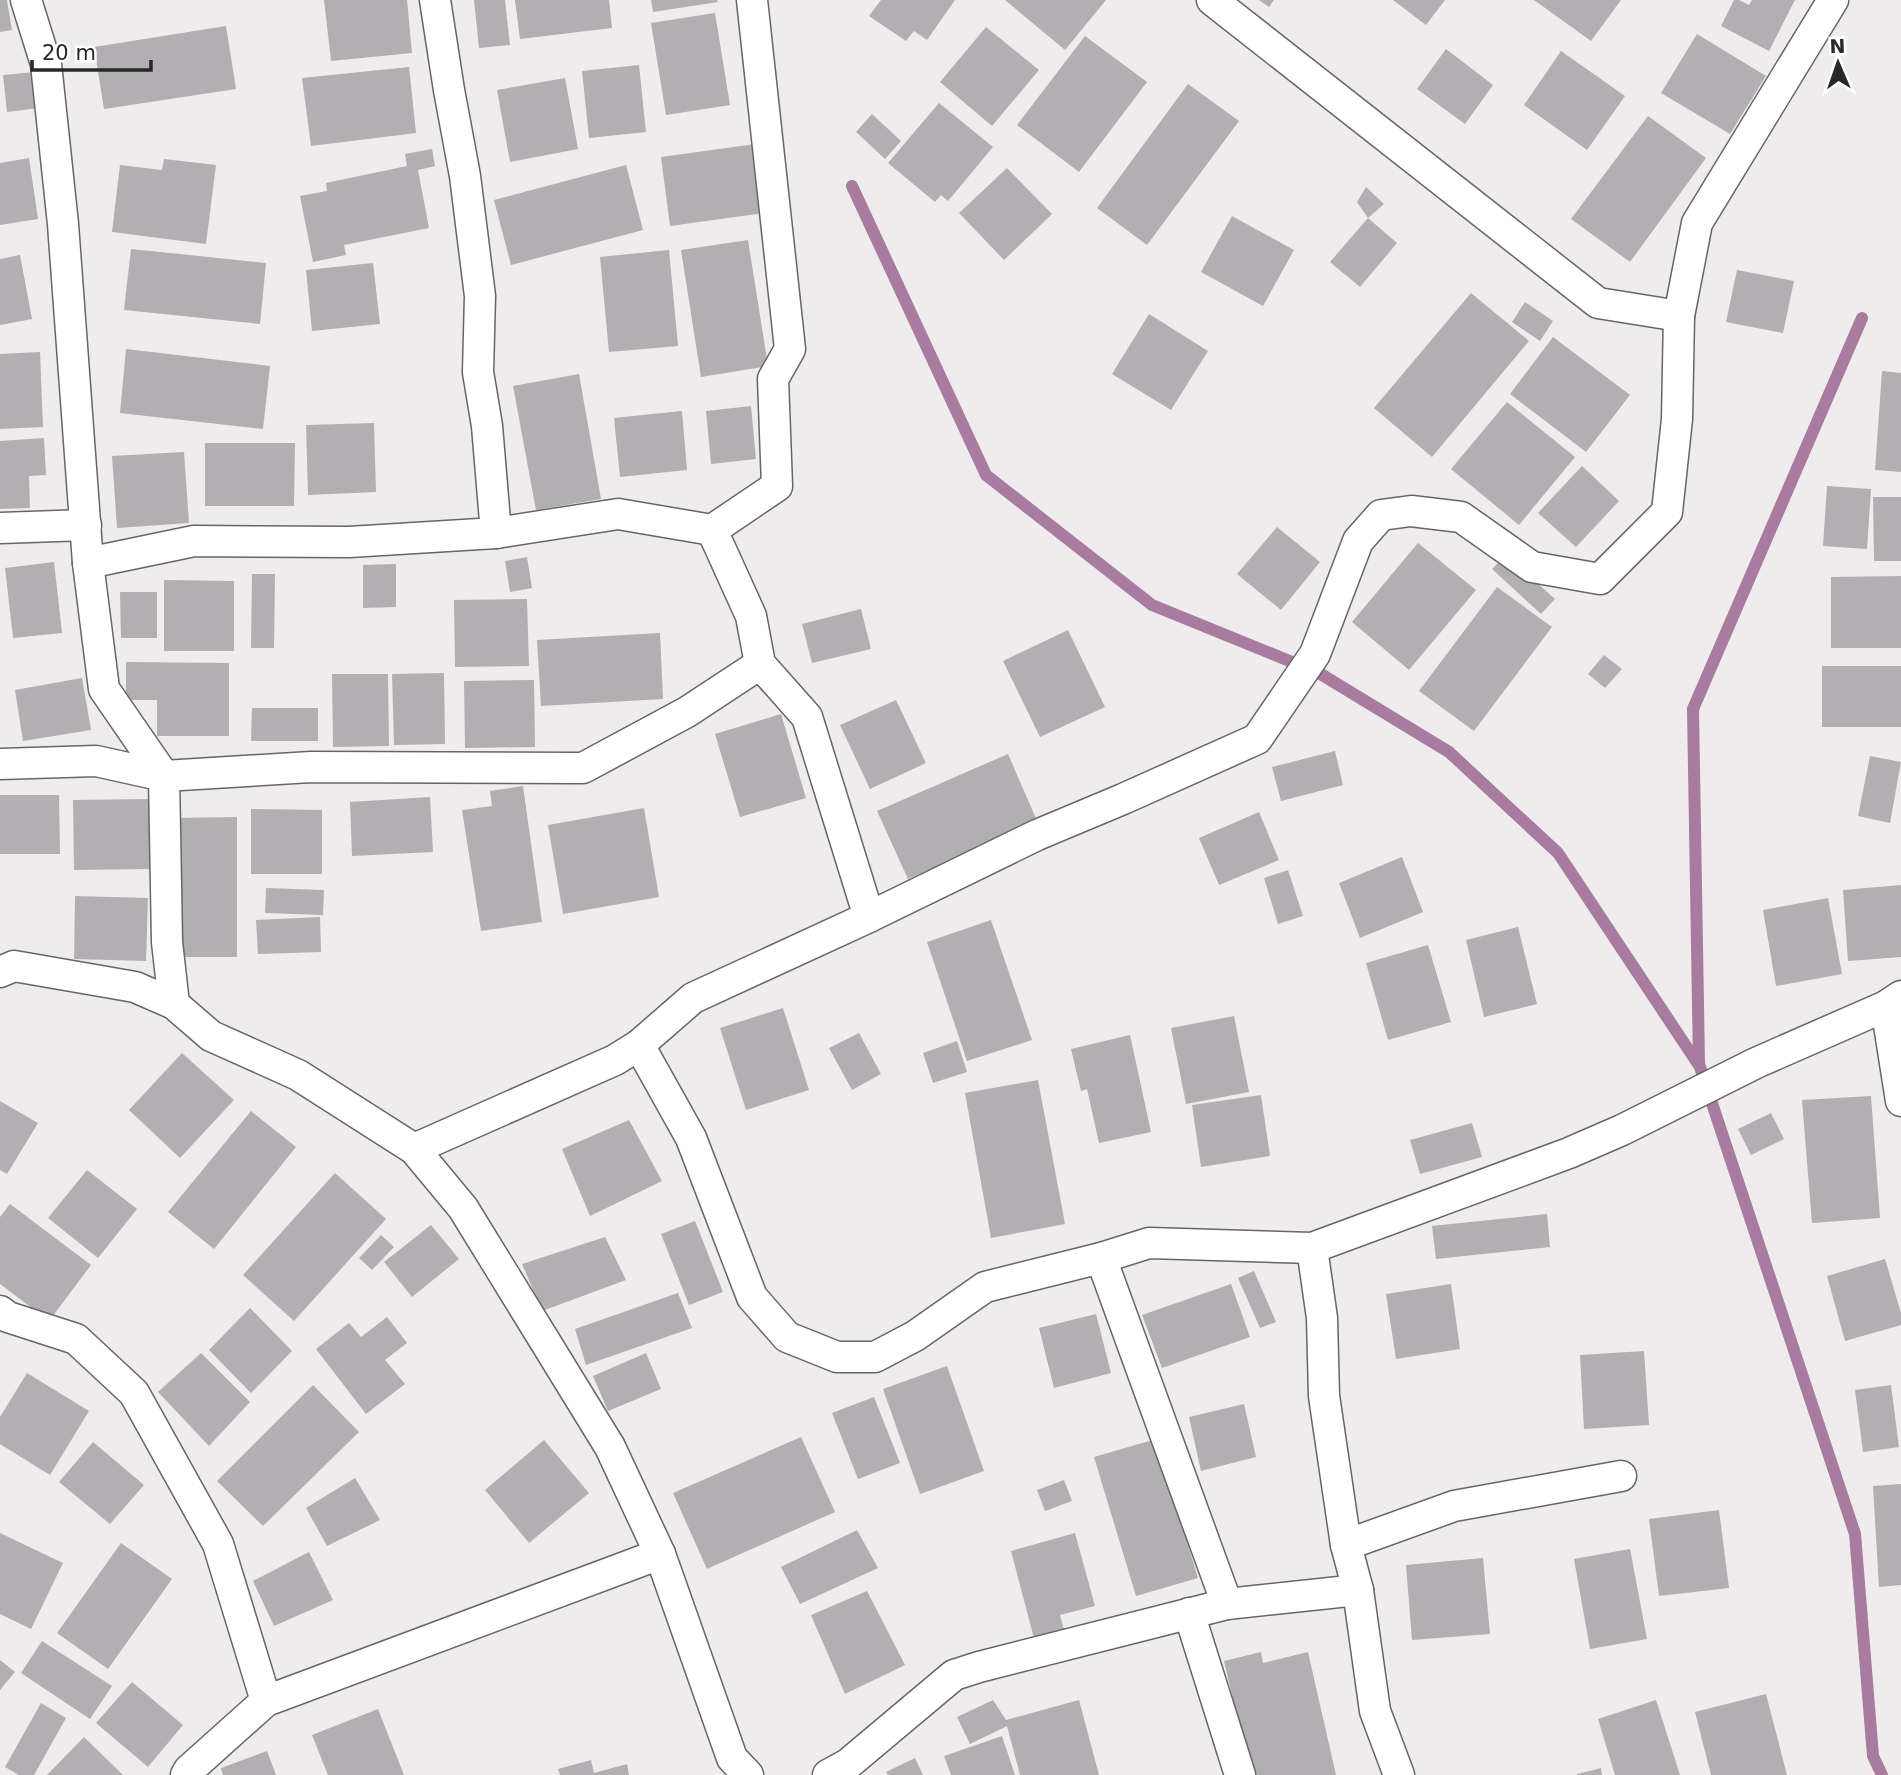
<svg xmlns="http://www.w3.org/2000/svg" width="1901" height="1775" viewBox="0 0 1901 1775" font-family="'DejaVu Sans',sans-serif">
<style>
.lines{fill:none;stroke-linecap:round;stroke-linejoin:round}
.stream{stroke:#a87b9f;stroke-width:12}
.building{fill:#b1afb1}
.street-casing{stroke:#676567;stroke-width:33}
.street{stroke:#fff;stroke-width:30}
</style>
<rect width="100%" height="100%" fill="#efecee"/>
<g class="lines">
<g class="stream">
<polyline points="852,186 986,475 1152,605 1319,673 1449,752 1558,853 1698,1064"/>
<polyline points="1862,318 1693,709 1699,1064 1855,1534 1873,1756 1882,1775"/>
</g>
</g>
<g class="building">
<polygon points="0,0 7,0 12,30 0,32"/>
<polygon points="324,0 407,0 412,53 331,61"/>
<polygon points="474,0 505,0 510,45 479,48"/>
<polygon points="515,0 609,0 612,28 520,39"/>
<polygon points="651,0 717,0 718,2 653,12"/>
<polygon points="881,0 955,0 927,40 914,31 906,41 869,16"/>
<polygon points="1005,0 1106,0 1065,50"/>
<polygon points="1259,0 1274,0 1269,7"/>
<polygon points="1393,0 1445,0 1426,25"/>
<polygon points="1534,0 1621,0 1591,41"/>
<polygon points="1734,0 1739,0 1749,5 1752,0 1795,0 1769,51 1721,26"/>
<polygon points="715,13 730,105 666,115 651,23"/>
<polygon points="226,26 236,89 104,109 94,47"/>
<polygon points="986,27 1039,70 992,126 940,82"/>
<polygon points="1697,34 1766,76 1730,134 1661,93"/>
<polygon points="1085,36 1147,82 1079,172 1017,125"/>
<polygon points="1446,49 1493,85 1465,124 1417,89"/>
<polygon points="1561,51 1625,96 1587,150 1524,105"/>
<polygon points="639,65 646,132 589,138 582,71"/>
<polygon points="409,67 416,133 311,146 302,78"/>
<polygon points="35,72 39,108 7,112 3,75"/>
<polygon points="565,78 578,149 510,162 497,90"/>
<polygon points="1188,84 1239,121 1147,245 1097,208"/>
<polygon points="939,103 993,147 948,201 941,195 935,202 888,163"/>
<polygon points="872,114 901,141 885,159 856,132"/>
<polygon points="1648,116 1706,158 1630,262 1571,219"/>
<polygon points="755,144 764,213 670,226 661,157"/>
<polygon points="432,149 435,166 418,170 429,228 344,245 346,255 313,262 300,196 327,191 326,183 407,166 405,154"/>
<polygon points="29,158 38,219 0,225 0,163"/>
<polygon points="164,159 216,165 206,244 112,232 120,165 162,170"/>
<polygon points="626,165 643,230 511,265 494,200"/>
<polygon points="1007,168 1052,214 1004,260 959,213"/>
<polygon points="1366,187 1384,204 1368,218 1397,243 1360,287 1330,262 1368,218 1357,202"/>
<polygon points="1232,216 1294,250 1263,306 1201,272"/>
<polygon points="748,240 768,366 701,377 681,250"/>
<polygon points="131,249 266,263 260,324 124,310"/>
<polygon points="669,250 678,346 609,352 600,257"/>
<polygon points="20,255 32,319 0,325 0,259"/>
<polygon points="373,263 380,324 312,331 306,270"/>
<polygon points="1737,270 1794,281 1783,333 1726,322"/>
<polygon points="1471,293 1529,341 1432,457 1374,408"/>
<polygon points="1525,302 1553,321 1540,341 1512,322"/>
<polygon points="1149,314 1208,351 1171,410 1112,374"/>
<polygon points="1553,337 1630,395 1586,452 1510,394"/>
<polygon points="126,349 270,366 263,429 120,413"/>
<polygon points="40,352 43,427 0,429 0,354"/>
<polygon points="1882,371 1901,373 1901,472 1875,470"/>
<polygon points="579,374 601,499 536,510 513,386"/>
<polygon points="1507,402 1575,457 1519,525 1451,469"/>
<polygon points="751,406 756,459 711,464 706,411"/>
<polygon points="682,411 687,470 620,477 614,418"/>
<polygon points="374,423 376,492 308,495 306,425"/>
<polygon points="44,438 46,475 29,476 30,508 0,509 0,441"/>
<polygon points="205,443 295,443 294,506 205,506"/>
<polygon points="184,452 189,523 117,528 112,456"/>
<polygon points="1582,466 1619,501 1576,547 1538,513"/>
<polygon points="1827,486 1871,489 1867,549 1823,546"/>
<polygon points="1873,497 1901,497 1901,561 1874,561"/>
<polygon points="1277,527 1320,562 1281,610 1237,574"/>
<polygon points="1418,543 1476,590 1409,670 1352,622"/>
<polygon points="1506,555 1555,599 1541,614 1492,569"/>
<polygon points="527,557 532,588 510,592 505,561"/>
<polygon points="54,562 62,633 13,638 5,568"/>
<polygon points="396,564 396,607 363,608 363,565"/>
<polygon points="252,574 275,574 274,648 251,648"/>
<polygon points="1901,576 1901,648 1831,648 1831,577"/>
<polygon points="164,580 234,581 234,651 164,651"/>
<polygon points="1497,587 1552,627 1474,731 1419,691"/>
<polygon points="120,592 157,592 157,638 121,638"/>
<polygon points="527,599 529,666 455,667 454,600"/>
<polygon points="861,609 871,649 812,663 802,624"/>
<polygon points="1068,630 1105,707 1040,737 1003,661"/>
<polygon points="660,633 663,699 541,706 537,640"/>
<polygon points="1604,655 1622,669 1605,688 1588,674"/>
<polygon points="126,662 229,663 229,736 157,736 157,700 126,700"/>
<rect x="1822" y="666" width="79" height="61"/>
<polygon points="444,673 445,744 394,745 392,674"/>
<polygon points="332,674 388,674 389,746 333,747"/>
<polygon points="82,678 91,730 23,741 15,690"/>
<polygon points="534,680 535,747 465,748 464,681"/>
<polygon points="896,700 926,763 870,789 840,725"/>
<polygon points="252,708 318,708 318,741 251,741"/>
<polygon points="781,714 806,798 740,817 715,734"/>
<polygon points="1335,751 1343,785 1281,801 1272,767"/>
<polygon points="1008,754 1038,823 908,879 877,811"/>
<polygon points="1870,756 1901,762 1890,823 1858,816"/>
<polygon points="523,786 542,922 481,931 462,810 492,806 490,791"/>
<polygon points="0,795 59,795 60,854 0,854"/>
<polygon points="430,797 433,852 352,856 350,802"/>
<polygon points="150,799 151,869 74,870 73,800"/>
<polygon points="644,808 659,897 563,914 548,825"/>
<polygon points="251,809 322,810 322,874 251,874"/>
<polygon points="1259,812 1279,860 1219,885 1199,838"/>
<polygon points="237,817 237,957 176,957 176,818"/>
<polygon points="1402,857 1423,912 1360,938 1339,883"/>
<polygon points="1288,870 1303,916 1278,924 1264,878"/>
<polygon points="1901,885 1901,957 1848,961 1843,890"/>
<polygon points="266,888 324,890 323,915 265,913"/>
<polygon points="75,896 148,898 146,961 74,959"/>
<polygon points="1828,898 1842,974 1776,986 1763,910"/>
<polygon points="320,917 321,952 258,954 256,920"/>
<polygon points="991,920 1032,1040 967,1061 927,942"/>
<polygon points="1518,927 1537,1004 1484,1017 1466,940"/>
<polygon points="1428,945 1451,1022 1388,1040 1366,963"/>
<polygon points="783,1008 809,1090 746,1110 720,1028"/>
<polygon points="1234,1016 1249,1092 1186,1104 1171,1028"/>
<polygon points="859,1033 881,1074 852,1090 829,1048"/>
<polygon points="1130,1035 1151,1132 1099,1143 1087,1089 1081,1091 1071,1049"/>
<polygon points="957,1041 967,1072 933,1083 923,1053"/>
<polygon points="182,1053 234,1100 180,1158 129,1110"/>
<polygon points="1038,1080 1065,1224 991,1238 965,1093"/>
<polygon points="1261,1095 1270,1156 1201,1167 1192,1105"/>
<polygon points="1871,1096 1880,1218 1812,1223 1802,1100"/>
<polygon points="0,1101 38,1123 7,1174 0,1170"/>
<polygon points="251,1111 296,1147 214,1249 168,1212"/>
<polygon points="1771,1113 1784,1139 1751,1155 1738,1129"/>
<polygon points="629,1120 662,1181 590,1216 562,1149"/>
<polygon points="1472,1123 1482,1157 1420,1174 1410,1140"/>
<polygon points="87,1170 137,1209 98,1258 48,1218"/>
<polygon points="335,1173 386,1219 294,1321 243,1275"/>
<polygon points="10,1204 91,1265 49,1321 0,1284 0,1217"/>
<polygon points="1547,1214 1550,1247 1436,1259 1432,1226"/>
<polygon points="695,1221 723,1292 689,1305 661,1234"/>
<polygon points="431,1225 459,1259 412,1297 384,1262"/>
<polygon points="381,1235 394,1247 372,1270 359,1258"/>
<polygon points="605,1237 626,1280 542,1311 522,1264"/>
<polygon points="1885,1259 1901,1313 1901,1325 1845,1341 1827,1276"/>
<polygon points="1254,1271 1276,1322 1260,1328 1238,1278"/>
<polygon points="1231,1284 1250,1337 1162,1368 1142,1315"/>
<polygon points="1451,1284 1460,1349 1396,1359 1386,1294"/>
<polygon points="678,1293 692,1328 586,1365 575,1329"/>
<polygon points="250,1308 292,1351 251,1393 209,1350"/>
<polygon points="1096,1314 1111,1373 1054,1388 1039,1328"/>
<polygon points="387,1317 407,1343 385,1360 405,1384 366,1414 316,1349 349,1323 361,1337"/>
<polygon points="1644,1351 1649,1425 1584,1429 1580,1355"/>
<polygon points="201,1353 250,1402 209,1446 158,1392"/>
<polygon points="646,1353 661,1389 608,1411 593,1376"/>
<polygon points="947,1366 984,1471 920,1494 883,1389"/>
<polygon points="27,1373 89,1411 50,1475 0,1444 0,1417"/>
<polygon points="313,1385 359,1432 263,1526 217,1481"/>
<polygon points="1891,1385 1899,1447 1863,1452 1855,1390"/>
<polygon points="874,1397 900,1463 858,1479 832,1413"/>
<polygon points="1244,1404 1256,1457 1201,1471 1189,1417"/>
<polygon points="801,1437 835,1512 707,1569 673,1493"/>
<polygon points="1156,1439 1198,1578 1136,1596 1094,1457"/>
<polygon points="544,1440 589,1493 529,1543 485,1490"/>
<polygon points="93,1442 144,1485 110,1524 59,1482"/>
<polygon points="355,1478 380,1520 327,1546 306,1508"/>
<polygon points="1064,1480 1072,1501 1045,1511 1037,1490"/>
<polygon points="1901,1484 1901,1585 1879,1587 1873,1486"/>
<polygon points="1719,1510 1729,1588 1659,1596 1649,1519"/>
<polygon points="857,1530 878,1568 800,1604 781,1567"/>
<polygon points="0,1533 63,1563 31,1629 0,1614"/>
<polygon points="1075,1533 1095,1606 1060,1615 1066,1638 1036,1646 1011,1551"/>
<polygon points="121,1543 172,1579 108,1669 57,1633"/>
<polygon points="1630,1549 1647,1639 1590,1649 1574,1559"/>
<polygon points="309,1552 333,1600 274,1626 253,1581"/>
<polygon points="1483,1558 1490,1634 1412,1640 1406,1565"/>
<polygon points="867,1591 905,1665 845,1694 811,1615"/>
<polygon points="42,1641 112,1686 90,1719 21,1673"/>
<polygon points="1261,1652 1263,1663 1308,1652 1336,1775 1251,1775 1224,1661"/>
<polygon points="0,1660 15,1672 0,1690"/>
<polygon points="132,1682 183,1725 148,1767 96,1723"/>
<polygon points="1766,1694 1787,1775 1711,1775 1695,1712"/>
<polygon points="993,1700 1006,1720 1079,1700 1099,1775 1020,1775 1007,1726 970,1744 957,1717"/>
<polygon points="1656,1700 1680,1775 1615,1775 1598,1719"/>
<polygon points="41,1703 66,1718 34,1775 19,1775 5,1767"/>
<polygon points="378,1709 404,1775 328,1775 312,1735"/>
<polygon points="1002,1736 1015,1775 951,1775 944,1756"/>
<polygon points="84,1737 123,1775 47,1775"/>
<polygon points="267,1751 276,1775 223,1775 221,1768"/>
<polygon points="915,1758 923,1775 888,1775 886,1772"/>
<polygon points="591,1760 594,1773 627,1764 629,1775 560,1775 558,1769"/>
<polygon points="1601,1768 1602,1775 1577,1775 1577,1774"/>
</g>
<g class="lines">
<defs>
<g id="street">
<polyline points="26,0 46,64 63,224 88,563 104,689 164,776 167,942 174,1004"/>
<polyline points="435,0 449,90 465,176 480,296 478,372 487,426 496,533"/>
<polyline points="752,0 790,349 773,379 777,486 712,530 751,616 760,664 807,717 869,917"/>
<polyline points="1212,0 1598,303 1679,316"/>
<polyline points="0,528 86,525"/>
<polyline points="88,563 194,541 349,542 496,533 618,514 712,530"/>
<polyline points="0,764 96,761 164,776 311,767 583,768 687,712 760,664"/>
<polyline points="0,972 14,966 135,987 174,1004 211,1036 298,1075 414,1149 463,1208 610,1447 660,1554 732,1758 748,1775"/>
<polyline points="1886,1006 1901,1101"/>
<polyline points="639,1045 691,1138 752,1297 787,1337 837,1357 875,1357 915,1336 985,1287 1101,1258 1149,1243 1312,1248 1569,1153 1622,1130 1756,1063 1886,1006 1901,996"/>
<polyline points="414,1149 615,1060 639,1045 693,998 869,917 1037,835 1123,799 1257,739 1315,654 1358,541 1381,515 1411,511 1461,517 1532,567 1600,579 1667,512 1677,419 1679,316 1697,223 1833,0"/>
<polyline points="1312,1248 1322,1318 1324,1396 1346,1545 1358,1590 1375,1711 1399,1775"/>
<polyline points="1101,1258 1227,1604"/>
<polyline points="0,1311 8,1317 76,1339 134,1393 218,1544 266,1701"/>
<polyline points="1346,1545 1454,1506 1621,1476"/>
<polyline points="1189,1613 1240,1775"/>
<polyline points="186,1775 189,1770 266,1701 660,1554"/>
<polyline points="828,1775 848,1764 954,1675 979,1667 1227,1604 1358,1590"/>
</g>
</defs>
<use href="#street" class="street-casing"/>
<use href="#street" class="street"/>
</g>
<g transform="translate(1838 63) rotate(358)" stroke="#ffffff" stroke-width="5" paint-order="stroke">
<path d="M0-5L12 26L0 18L-12 26Z" fill="#292829"/>
<text y="-10" font-size="19" font-weight="bold" text-anchor="middle" fill="#292829">N</text>
</g>
<path d="M32 60v10h119v-10" fill="none" stroke="#292829" stroke-width="3.5"/>
<text x="42" y="60" font-size="21" fill="#292829" stroke="#ffffff" stroke-width="5" paint-order="stroke">20 m</text>
</svg>
